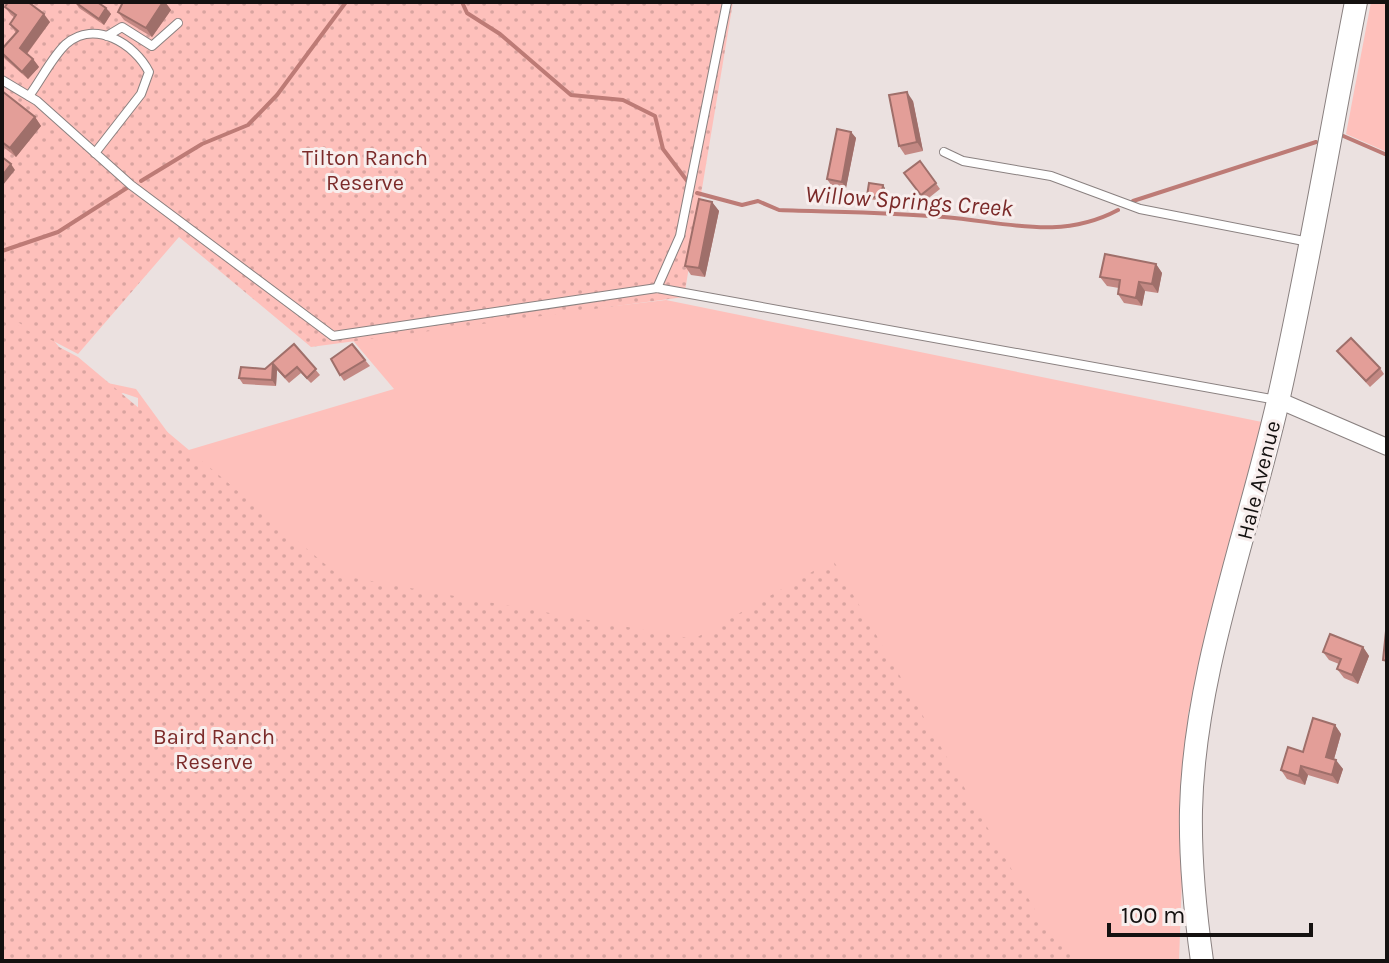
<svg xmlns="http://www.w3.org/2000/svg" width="1389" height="963" viewBox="0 0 1389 963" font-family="Karla,sans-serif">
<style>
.green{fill:#fec0bb}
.park{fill:url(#park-dots)}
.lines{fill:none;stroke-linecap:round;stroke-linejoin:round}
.stream{stroke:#bd7b76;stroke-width:4}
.lane-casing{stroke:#8a8180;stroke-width:10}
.street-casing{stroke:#8a8180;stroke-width:18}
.secondary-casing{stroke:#8a8180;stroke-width:24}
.lane{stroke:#fff;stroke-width:8}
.street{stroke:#fff;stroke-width:16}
.secondary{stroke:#fff;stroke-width:22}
.wall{fill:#c38883}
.shaded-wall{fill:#9f6f6a}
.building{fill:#e39e98;stroke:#9f6f6a;stroke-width:2}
.labels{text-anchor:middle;stroke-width:6;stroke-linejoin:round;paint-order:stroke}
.park-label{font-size:22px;fill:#7c2b2a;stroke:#f8eeed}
.street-label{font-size:22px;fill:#141110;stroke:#f8eeed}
.water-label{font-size:24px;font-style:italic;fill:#7b2a29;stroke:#f8eeed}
</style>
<defs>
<pattern id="park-dots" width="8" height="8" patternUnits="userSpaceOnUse" patternTransform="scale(2)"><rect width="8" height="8" fill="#fec0bb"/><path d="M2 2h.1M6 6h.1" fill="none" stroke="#d9a4a0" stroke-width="1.8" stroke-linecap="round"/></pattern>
</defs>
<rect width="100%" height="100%" fill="#ebe1e0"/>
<g class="green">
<polygon points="1371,2 1387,2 1387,152 1346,134"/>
<polygon points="2,268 9,285 84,378 136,389 182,452 394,389 350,337 666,300 1262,422 1188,714 1179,961 36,961 138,415 138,398 123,393 116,396 2,359"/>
</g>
<g class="park">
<polygon points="2,2 733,2 684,297 311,347 179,237 78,354 2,314"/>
<polygon points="2,317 78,357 338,575 694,639 833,560 1050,936 1087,961 2,961"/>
</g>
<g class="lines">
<g class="stream">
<polyline points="462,2 467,13 500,34 571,95 623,100 655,116 663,149 688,182"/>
<polyline points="1341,135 1387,155"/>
<polyline points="141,181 202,144 248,125 277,95 346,2"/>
<path d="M697,193l45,12 16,-4 21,9c55,2 110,2 165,7 62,5 116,24 174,-7"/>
<polyline points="1133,201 1316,142"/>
<polyline points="2,251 58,232 130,186"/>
</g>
<defs>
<g id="lane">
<polyline points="107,36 122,27 152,46 178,23"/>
<polyline points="2,80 37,101 131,185 333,336 657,288 1277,400"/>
<path d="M29,96c12,-16 23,-39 37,-52 29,-25 69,0 83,28l-8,22 -46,59"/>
<polyline points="944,152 963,161 1051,176 1140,209 1309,242"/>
<polyline points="657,288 680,236 727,2"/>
</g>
<polyline id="street" points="1278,400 1387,447"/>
<path id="secondary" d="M1202,961c-7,-50 -12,-100 -11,-151 3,-136 57,-277 87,-409 30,-132 52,-266 78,-399"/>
</defs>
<use href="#lane" class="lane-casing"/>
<use href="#street" class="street-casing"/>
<use href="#secondary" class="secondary-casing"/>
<use href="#lane" class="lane"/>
<use href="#street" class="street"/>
<use href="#secondary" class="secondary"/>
</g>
<g class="wall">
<polygon points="75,2 106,8 111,14 104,25 79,8"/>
<polygon points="123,2 165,2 171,10 152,37 124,20 118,12"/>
<polygon points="5,7 50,22 27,54 33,59 39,67 28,79 5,59 2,54 16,33 10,24 15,18 11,15"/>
<polygon points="2,91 35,117 41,126 16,157 2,146"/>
<polygon points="913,101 923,151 905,155 899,146"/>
<polygon points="851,132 856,138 846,188 831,185 827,179"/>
<polygon points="920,161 940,189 925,201 904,173"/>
<polygon points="885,188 883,201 869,199 867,196"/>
<polygon points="712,202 719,211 705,277 691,275 685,266"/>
<polygon points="1156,264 1162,273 1158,293 1145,291 1142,306 1124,303 1118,294 1119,288 1107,286 1100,277"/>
<polygon points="294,344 320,375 311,383 301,373 289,383 277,370 276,386 243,384 239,378 265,369"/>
<polygon points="1337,351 1380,368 1384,374 1370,387"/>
<polygon points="365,360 370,366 344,381 340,375"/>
<polygon points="1363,647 1369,656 1358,684 1344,678 1337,669 1339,664 1329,660 1323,652"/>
<polygon points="1335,725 1341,734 1334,759 1343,769 1338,784 1308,775 1305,785 1287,779 1281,770"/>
</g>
<g class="shaded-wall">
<polygon points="163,2 165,2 171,10 152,37 146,28"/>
<polygon points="106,8 111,14 104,25 99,19"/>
<polygon points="44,14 50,22 25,56 20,48"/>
<polygon points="33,59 39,67 28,79 22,72"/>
<polygon points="907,92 913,101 923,151 917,142"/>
<polygon points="35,117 41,126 16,157 10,148"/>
<polygon points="851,132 856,138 846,188 842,182"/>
<polygon points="11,164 15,170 3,185 2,183 2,176"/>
<polygon points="883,185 885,188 883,201 881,198"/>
<polygon points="712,202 719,211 705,277 699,268"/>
<polygon points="1156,264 1162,273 1158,293 1152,284"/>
<polygon points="1139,282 1145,291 1142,306 1136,298"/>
<polygon points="273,364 277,370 276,386 272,380"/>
<polygon points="1363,647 1369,656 1358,684 1352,675"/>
<polygon points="1335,725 1341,734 1332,766 1326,757"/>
<polygon points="1336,760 1343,769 1338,784 1332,775"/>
<polygon points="1301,766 1308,775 1305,785 1299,776"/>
</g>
<g class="building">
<polygon points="8,2 28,2 44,14 20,48 33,59 22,72 2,53 2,49 18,31 10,24 16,15 5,7"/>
<polygon points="75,2 97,2 106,8 99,19"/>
<polygon points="123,2 163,2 146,28 118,12"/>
<polygon points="2,91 35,117 10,148 2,142"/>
<polygon points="907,92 917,142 899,146 889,95"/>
<polygon points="837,129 851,132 842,182 827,179"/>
<polygon points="2,157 11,164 2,176"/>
<polygon points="920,161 936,183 921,195 904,173"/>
<polygon points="869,183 883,185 881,198 867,196"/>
<polygon points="699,199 712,202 699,268 685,266"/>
<polygon points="1105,254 1156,264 1152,284 1139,282 1136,298 1118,294 1120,280 1100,277"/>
<polygon points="1351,338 1380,368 1366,381 1337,351"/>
<polygon points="294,344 316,369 307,378 297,367 285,377 273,364 272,380 239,378 241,367 265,369"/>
<polygon points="352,344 365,360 340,375 331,359"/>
<polygon points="1386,631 1387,631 1387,661 1383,660"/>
<polygon points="1330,634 1363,647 1352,675 1337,669 1341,659 1323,652"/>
<polygon points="1313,718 1335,725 1326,757 1336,760 1332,775 1301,766 1299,776 1281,770 1288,747 1303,752"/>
</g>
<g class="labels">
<g class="park-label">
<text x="365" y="165">Tilton Ranch<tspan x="365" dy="25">Reserve</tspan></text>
<text x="214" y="744">Baird Ranch<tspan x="214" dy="25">Reserve</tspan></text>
</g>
<g class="street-label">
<text transform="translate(1258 480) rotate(-76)" y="8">Hale Avenue</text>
</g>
<g class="water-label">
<text transform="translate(909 201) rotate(4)" y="8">Willow Springs Creek</text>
</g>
</g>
<rect width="1389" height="963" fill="none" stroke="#141110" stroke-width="8"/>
<path d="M1109 923v12h202v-12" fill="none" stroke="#141110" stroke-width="4"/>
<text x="1121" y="923" font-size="24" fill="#141110" stroke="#f8eeed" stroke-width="6" paint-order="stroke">100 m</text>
</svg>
